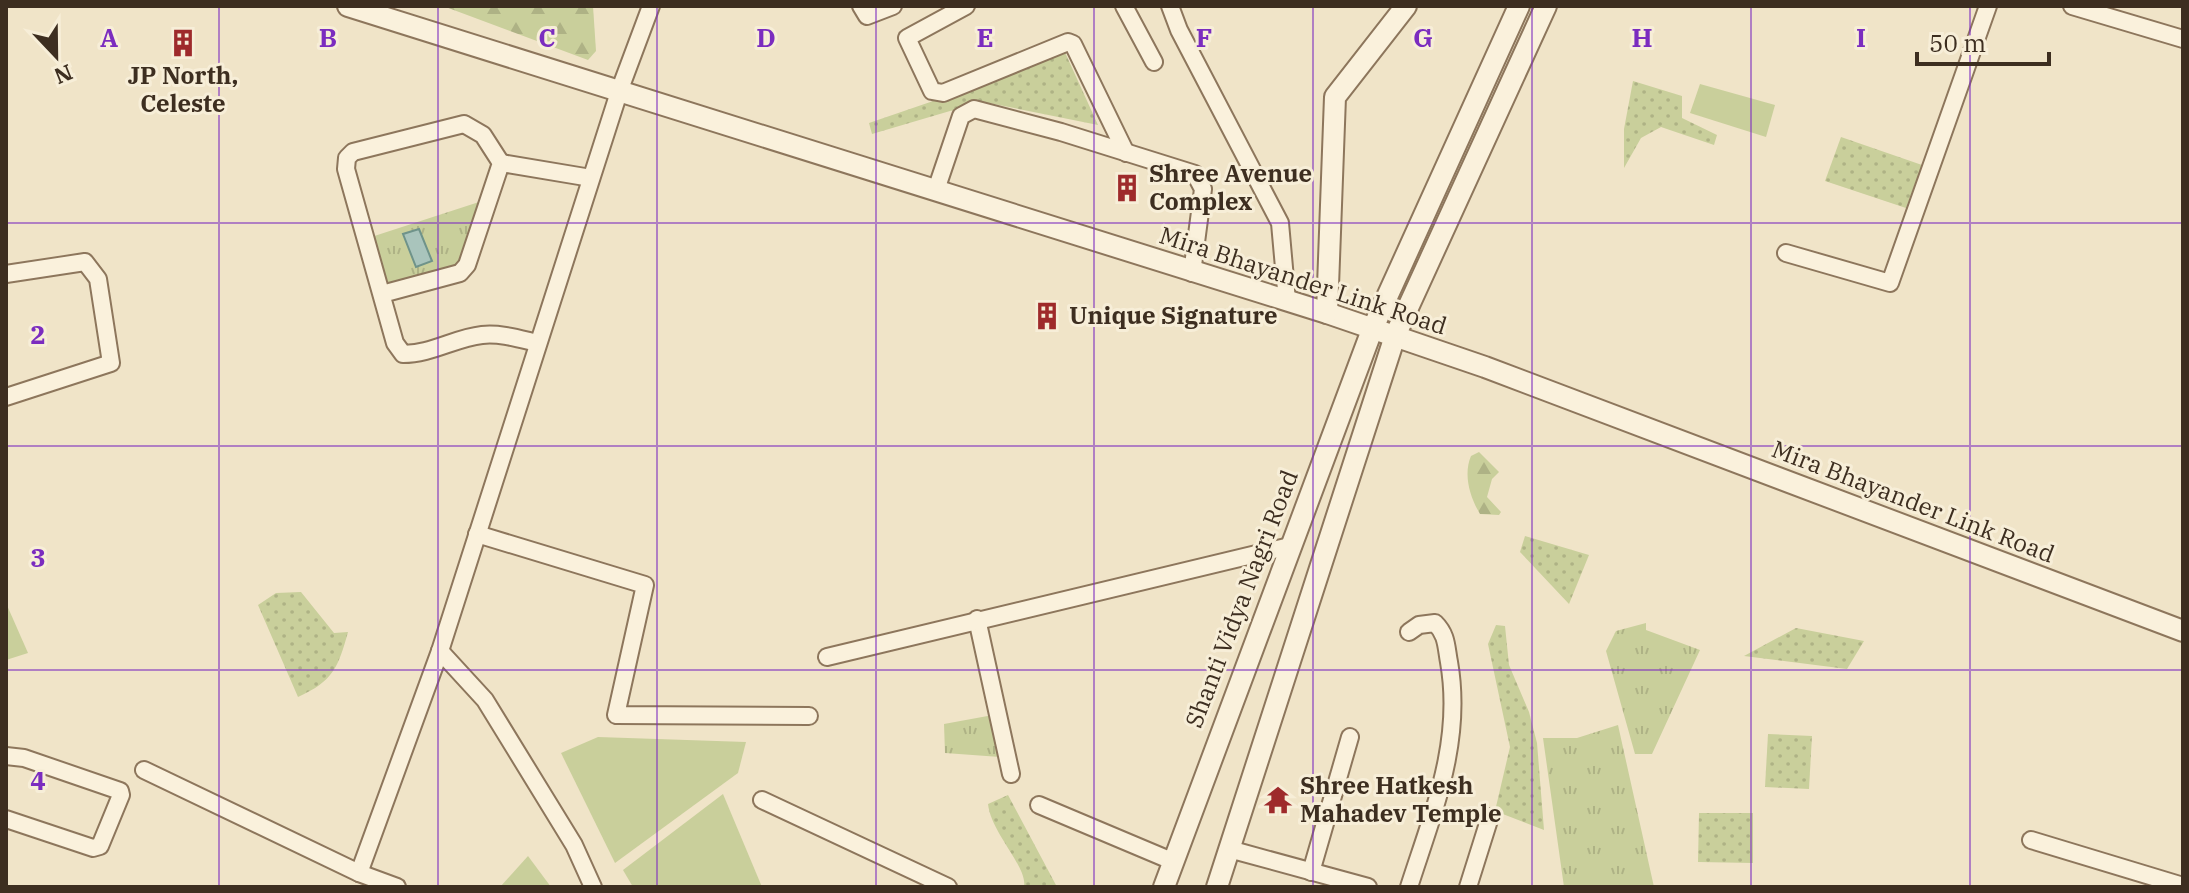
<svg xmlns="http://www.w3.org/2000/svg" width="2189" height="893" viewBox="0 0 2189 893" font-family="'IBM Plex Serif',serif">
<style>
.grass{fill:#c9cf9b}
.forest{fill:url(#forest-firs)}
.park{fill:url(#park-tufts)}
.garden{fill:url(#garden-dots)}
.water{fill:#a9c4bc;stroke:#6f938a;stroke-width:2}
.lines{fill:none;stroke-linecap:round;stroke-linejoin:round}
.minor-casing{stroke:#8d765c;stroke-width:20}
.tertiary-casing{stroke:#8d765c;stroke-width:24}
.minor{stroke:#faf1dc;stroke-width:16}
.tertiary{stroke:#faf1dc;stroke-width:20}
.grid{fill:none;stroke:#7b2cbf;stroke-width:2;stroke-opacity:0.55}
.labels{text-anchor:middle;stroke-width:6;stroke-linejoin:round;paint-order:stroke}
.poi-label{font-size:24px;font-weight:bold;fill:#3d2e20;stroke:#f7eed8;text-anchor:start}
.street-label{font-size:24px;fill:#3d2e20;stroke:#f7eed8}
.grid-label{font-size:26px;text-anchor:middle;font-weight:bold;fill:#7b2cbf;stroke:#f7eed8;stroke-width:6;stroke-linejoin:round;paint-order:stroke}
</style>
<defs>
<pattern id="forest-firs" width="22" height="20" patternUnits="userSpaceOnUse" patternTransform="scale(2)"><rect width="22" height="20" fill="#c9cf9b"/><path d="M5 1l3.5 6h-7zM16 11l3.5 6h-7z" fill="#aeb285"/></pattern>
<pattern id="park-tufts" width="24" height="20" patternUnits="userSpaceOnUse" patternTransform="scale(2)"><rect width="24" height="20" fill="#c9cf9b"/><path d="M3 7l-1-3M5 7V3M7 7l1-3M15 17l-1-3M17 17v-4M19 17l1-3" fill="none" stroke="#aeb285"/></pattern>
<pattern id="garden-dots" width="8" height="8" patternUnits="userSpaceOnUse" patternTransform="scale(2)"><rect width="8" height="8" fill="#c9cf9b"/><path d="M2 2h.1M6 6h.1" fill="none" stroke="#aeb285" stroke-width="1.8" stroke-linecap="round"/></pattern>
</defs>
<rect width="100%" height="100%" fill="#f0e4c8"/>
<g class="grass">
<polygon points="1700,84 1775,105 1766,137 1690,113"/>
<polygon points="6,603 28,653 6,660"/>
<polygon points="598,737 746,742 738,773 615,863 561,753"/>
<polygon points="723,794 762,887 633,887 623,870"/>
<polygon points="528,856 551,887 500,887"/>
</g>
<g class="forest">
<polygon points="443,6 593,6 596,51 588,60"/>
<path d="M1479,452l20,20 -7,7 -5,18 14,15 -2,3 -19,-1c-10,-17 -17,-39 -9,-58z"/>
</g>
<g class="park">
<polygon points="479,202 456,271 377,300 362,240"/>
<polygon points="1646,623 1646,630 1700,650 1652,754 1635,754 1606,651 1616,631"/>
<polygon points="993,715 1000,757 945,753 944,724"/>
<polygon points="1618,725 1654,887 1564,887 1543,738 1577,738"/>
</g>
<g class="garden">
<polygon points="1063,48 1098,125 989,103 950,111 872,134 869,123 977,86"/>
<polygon points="1633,81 1682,96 1682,118 1717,135 1714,145 1661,127 1641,138 1624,168 1624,129"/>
<polygon points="1841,137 1922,165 1906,208 1825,181"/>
<polygon points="1525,536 1589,555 1569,604 1520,552"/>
<path d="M301,592l33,41 14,-1c-10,36 -15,49 -50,65l-40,-92 18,-12z"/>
<polygon points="1496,625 1505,626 1509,665 1529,712 1537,743 1544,830 1495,811 1510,747 1488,644"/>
<polygon points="1796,628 1864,641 1847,669 1744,656"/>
<polygon points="1768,734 1812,736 1809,789 1765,787"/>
<path d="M1008,795l49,92h-33c4,-20 -33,-54 -36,-83z"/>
<polygon points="1699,813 1753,813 1753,863 1698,862"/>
</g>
<polygon class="water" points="419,229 432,261 416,267 403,234"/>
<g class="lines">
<defs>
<g id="minor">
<polyline points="861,6 867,16 893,6"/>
<polyline points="966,6 907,38 932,91 943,93 1068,42 1073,44 1126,153"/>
<polyline points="1124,6 1154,62"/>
<polyline points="1170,6 1179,30 1280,223 1287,301"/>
<polyline points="2072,6 2183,39"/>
<polyline points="501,163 591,178"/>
<polyline points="936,190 961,116 974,109 1061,132 1195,174 1203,189 1192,273"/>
<polyline points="1786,253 1890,283 1988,6"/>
<polyline points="6,274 85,262 98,279 111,363 6,397"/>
<path d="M382,294l78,-21 7,-8 34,-102 -18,-28 -19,-11 -111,28 -6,6 -1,11 49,174 8,11c28,0 52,-16 79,-19 19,-2 38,4 56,8"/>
<polyline points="477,534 645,585 616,715 809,716"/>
<polyline points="977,619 1011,774"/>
<polyline points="440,651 485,700 574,845 593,887"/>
<polyline points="827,657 1290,546"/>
<polyline points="6,756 24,758 120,791 121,795 100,846 93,848 6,819"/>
<polyline points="144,770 359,873 397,887"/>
<polyline points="762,800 948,887"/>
<polyline points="1039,805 1172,861"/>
<polyline points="2031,840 2183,886"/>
<polyline points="1229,849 1368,887"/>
<polyline points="1311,872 1350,737"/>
<polyline points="359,873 440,651 620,89 651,6"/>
<path d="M1409,887c24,-75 54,-145 40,-225 -3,-16 -2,-27 -14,-39l-16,2 -10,7"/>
<polyline points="1468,887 1490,817"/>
</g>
<g id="tertiary">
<polyline points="348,6 1327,313 1485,367 2183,631"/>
<polyline points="1327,313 1335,97 1406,6"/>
<polyline points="1164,887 1372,330 1519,6"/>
<polyline points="1217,887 1395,336 1546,6"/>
</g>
</defs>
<use href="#minor" class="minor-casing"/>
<use href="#tertiary" class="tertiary-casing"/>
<use href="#minor" class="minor"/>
<use href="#tertiary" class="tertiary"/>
</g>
<path class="grid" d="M219,6v881M438,6v881M657,6v881M876,6v881M1094,6v881M1313,6v881M1532,6v881M1751,6v881M1970,6v881M6,223h2177M6,446h2177M6,670h2177"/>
<defs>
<symbol id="building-bare" viewBox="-9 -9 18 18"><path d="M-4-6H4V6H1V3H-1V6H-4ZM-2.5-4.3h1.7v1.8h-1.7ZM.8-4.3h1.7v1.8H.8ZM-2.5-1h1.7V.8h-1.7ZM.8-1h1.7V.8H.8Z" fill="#9e2a2b" stroke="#f7eed8" stroke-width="2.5" paint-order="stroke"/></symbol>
<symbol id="temple-bare" viewBox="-9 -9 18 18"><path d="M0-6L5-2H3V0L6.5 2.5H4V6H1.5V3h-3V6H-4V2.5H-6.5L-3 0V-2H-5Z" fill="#9e2a2b" stroke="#f7eed8" stroke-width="2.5" paint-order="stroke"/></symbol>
</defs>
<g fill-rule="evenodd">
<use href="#building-bare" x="163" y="23" width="40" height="40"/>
<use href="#building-bare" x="1107" y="168" width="40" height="40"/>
<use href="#building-bare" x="1027" y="296" width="40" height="40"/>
<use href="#temple-bare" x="1258" y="780" width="40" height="40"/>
</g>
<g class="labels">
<g class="poi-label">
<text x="183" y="84" text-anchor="middle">JP North,<tspan x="183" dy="28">Celeste</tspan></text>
<text x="1149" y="182">Shree Avenue<tspan x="1149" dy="28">Complex</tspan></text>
<text x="1069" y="324">Unique Signature</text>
<text x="1300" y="794">Shree Hatkesh<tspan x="1300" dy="28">Mahadev Temple</tspan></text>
</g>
<g class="street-label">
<text transform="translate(1303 281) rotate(18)" y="8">Mira Bhayander Link Road</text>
<text transform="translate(1913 502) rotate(21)" y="8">Mira Bhayander Link Road</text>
<text transform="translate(1242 599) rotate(-69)" y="8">Shanti Vidya Nagri Road</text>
</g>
</g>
<g class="grid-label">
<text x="109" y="47">A</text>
<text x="328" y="47">B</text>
<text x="547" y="47">C</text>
<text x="766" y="47">D</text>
<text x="985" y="47">E</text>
<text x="1204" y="47">F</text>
<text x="1423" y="47">G</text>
<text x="1642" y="47">H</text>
<text x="1861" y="47">I</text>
<text x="38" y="344">2</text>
<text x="38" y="567">3</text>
<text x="38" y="790">4</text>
</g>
<rect width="2189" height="893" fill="none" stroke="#3d2e20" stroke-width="16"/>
<g transform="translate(56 56) rotate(158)" stroke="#f7eed8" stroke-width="6" paint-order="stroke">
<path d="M0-6L14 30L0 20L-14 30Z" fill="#3d2e20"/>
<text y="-12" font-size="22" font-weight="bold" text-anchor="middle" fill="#3d2e20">N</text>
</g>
<path d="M1917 52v12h132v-12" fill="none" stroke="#3d2e20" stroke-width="4"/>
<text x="1929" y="52" font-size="24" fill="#3d2e20" stroke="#f7eed8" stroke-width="6" paint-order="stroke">50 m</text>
</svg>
